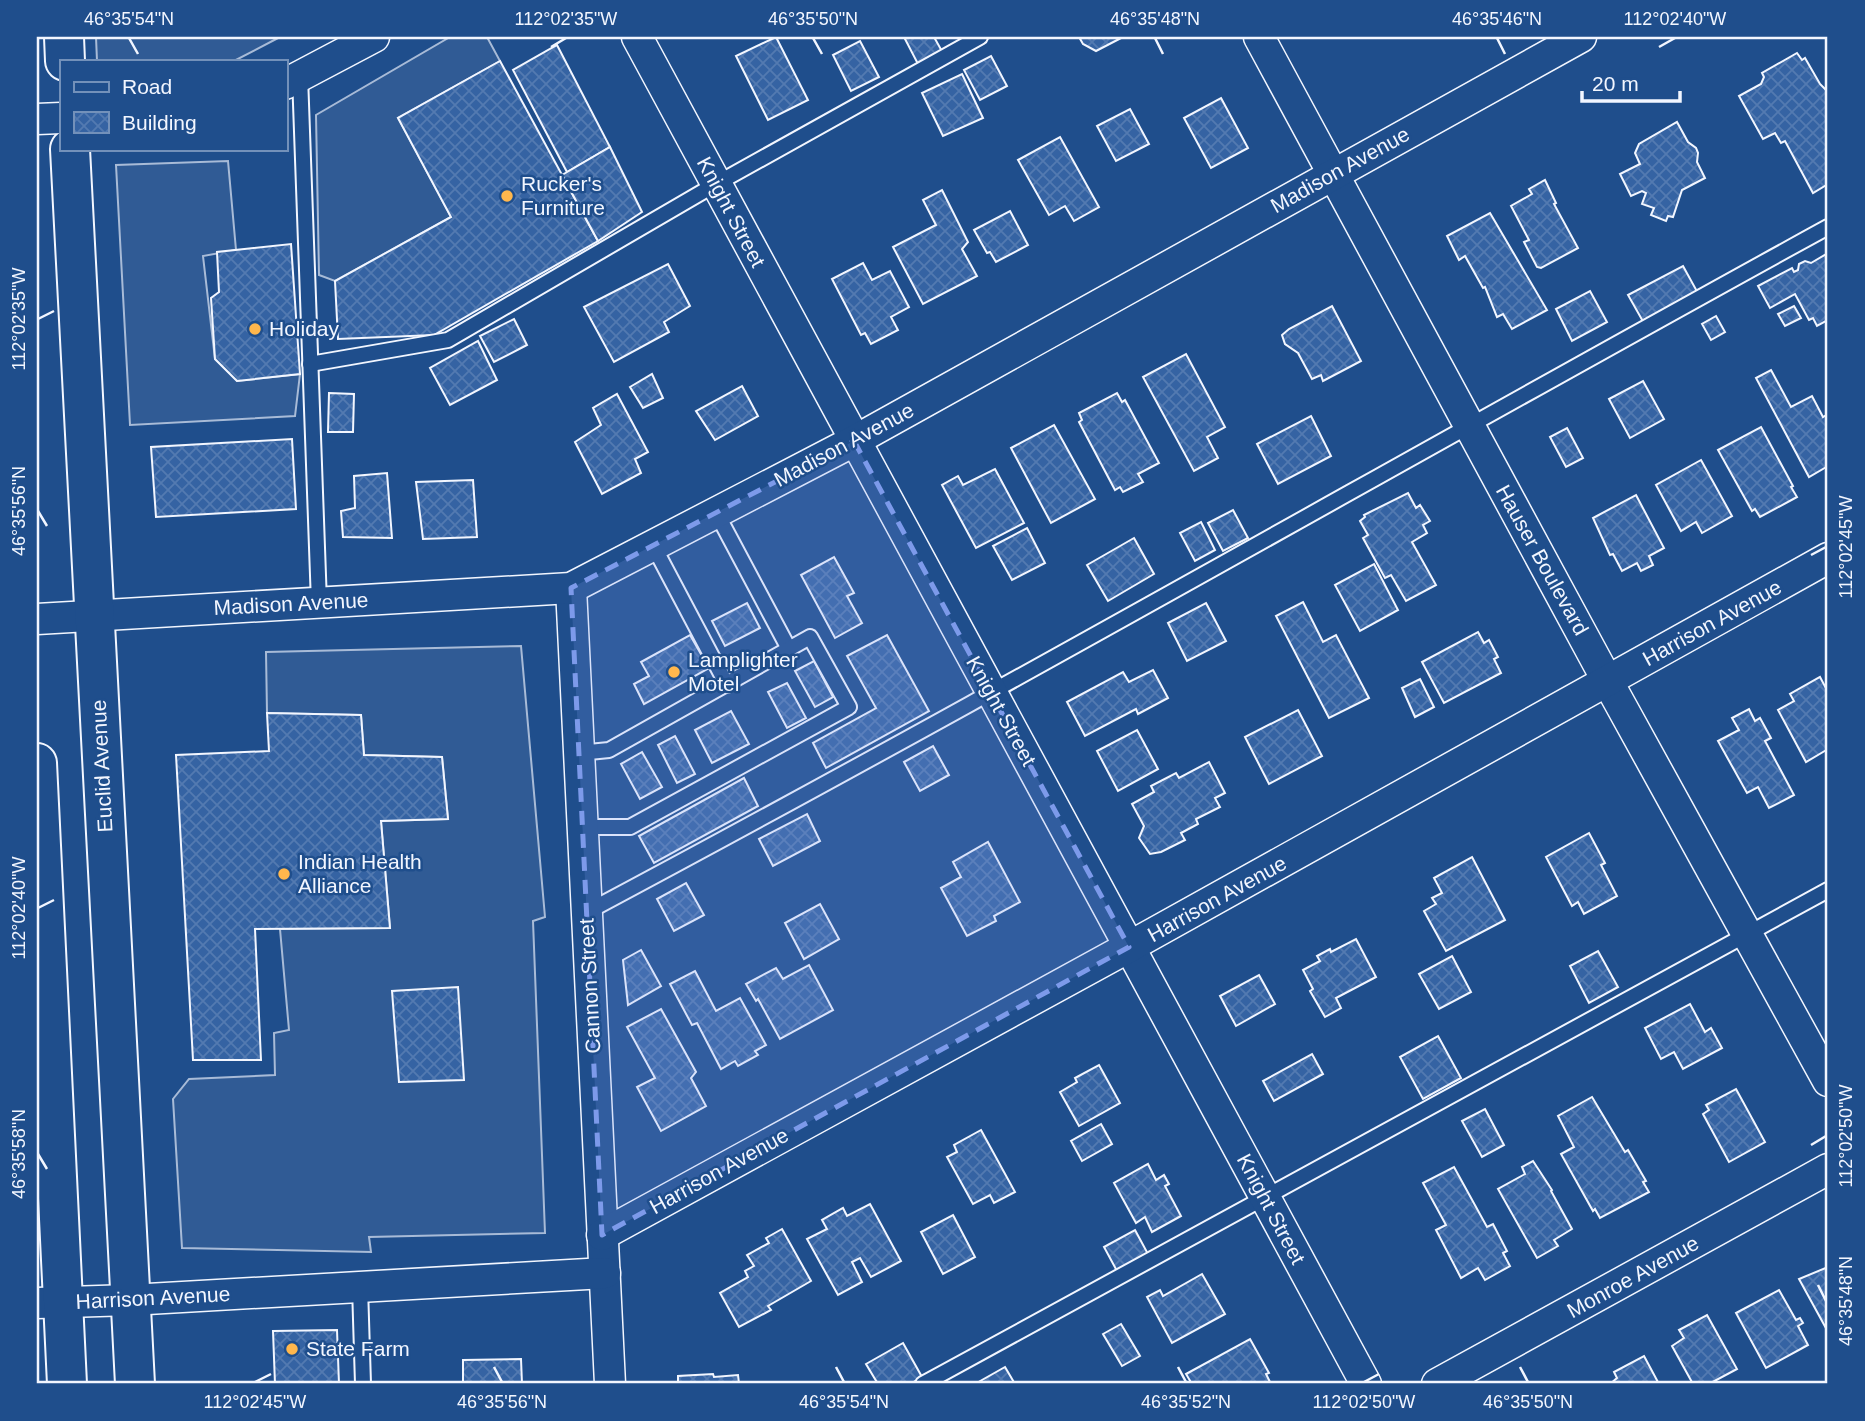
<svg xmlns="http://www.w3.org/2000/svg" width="1865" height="1421" viewBox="0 0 1865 1421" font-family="Helvetica,sans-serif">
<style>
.built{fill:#305b95;stroke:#a8bbd7;stroke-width:2}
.building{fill:url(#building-cross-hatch);stroke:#f2f6ff;stroke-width:2}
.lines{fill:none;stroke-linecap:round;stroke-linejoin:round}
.service-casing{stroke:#f2f6ff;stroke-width:18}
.minor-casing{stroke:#f2f6ff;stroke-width:33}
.trunk-casing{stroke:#f2f6ff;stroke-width:42}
.service{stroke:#1f4e8c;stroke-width:14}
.minor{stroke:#1f4e8c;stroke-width:30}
.trunk{stroke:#1f4e8c;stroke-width:38}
.marked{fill:#7d9aea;fill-opacity:0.2;stroke:#7d9aea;stroke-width:5;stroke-dasharray:14 9;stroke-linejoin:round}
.ticks{fill:none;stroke:#f2f6ff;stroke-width:2.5}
.poi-dot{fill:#ffb74d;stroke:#1f4e8c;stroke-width:2.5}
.labels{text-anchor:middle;stroke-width:5;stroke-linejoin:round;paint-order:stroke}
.street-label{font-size:21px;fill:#f2f6ff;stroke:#1f4e8c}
.poi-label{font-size:21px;fill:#f2f6ff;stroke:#1f4e8c;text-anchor:start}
.neatline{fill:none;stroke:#f2f6ff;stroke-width:2.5}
.ticks-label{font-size:18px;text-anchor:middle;fill:#f2f6ff}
</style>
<defs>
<pattern id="building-cross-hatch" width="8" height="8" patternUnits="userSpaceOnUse" patternTransform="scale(1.75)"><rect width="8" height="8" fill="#3563a3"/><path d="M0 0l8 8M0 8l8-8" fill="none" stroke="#537ab1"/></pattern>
</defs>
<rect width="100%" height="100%" fill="#1f4e8c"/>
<g class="built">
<polygon points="96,37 280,37 234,61 97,61"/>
<polygon points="450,37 487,37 500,61 398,118 451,217 335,281 319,275 316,115"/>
<polygon points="228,161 236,250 203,256 215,359 237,381 300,374 295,416 130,425 116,165"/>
<polygon points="521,646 545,917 533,921 545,1233 369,1237 371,1252 182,1248 173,1099 189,1079 275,1075 274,1033 289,1030 280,929 390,928 381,821 448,819 442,757 364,755 361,715 267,713 266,652"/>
</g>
<g class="building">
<polygon points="776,37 808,100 768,120 736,56"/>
<polygon points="904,37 934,37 943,53 919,66"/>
<polygon points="1079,37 1123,37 1096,51 1083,44"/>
<polygon points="860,41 879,77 851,91 833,55"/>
<polygon points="557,45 610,147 567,172 513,70"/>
<polygon points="1797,53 1802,60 1805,58 1820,84 1828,92 1828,184 1813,193 1785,141 1781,143 1775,133 1763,139 1739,96 1761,84 1764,77 1762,73"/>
<polygon points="991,56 1007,86 980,100 964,70"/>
<polygon points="500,61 598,241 434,335 338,339 335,281 451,217 398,118"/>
<polygon points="962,74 983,118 943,136 922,93"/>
<polygon points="1221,98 1248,148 1211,168 1184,118"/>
<polygon points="1130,109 1149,144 1116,161 1097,126"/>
<polygon points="1677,122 1688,142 1696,148 1698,153 1697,162 1705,178 1682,190 1673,217 1668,216 1666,221 1651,215 1654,208 1642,204 1646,193 1642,191 1631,196 1620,174 1640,164 1635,153 1639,144"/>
<polygon points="1060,137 1099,207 1074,221 1065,206 1049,215 1018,160"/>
<polygon points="610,147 642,212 598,241 562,175"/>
<polygon points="1545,180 1556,203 1554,204 1578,248 1541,268 1537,267 1524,242 1529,240 1511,206 1532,194 1529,189"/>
<polygon points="942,190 968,242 962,249 977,276 923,304 893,247 936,225 923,200"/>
<polygon points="1010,211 1028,245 996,262 990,252 987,253 974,230"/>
<polygon points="1490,213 1547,310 1512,329 1503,314 1497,317 1485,287 1483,288 1465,256 1459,260 1447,236"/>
<polygon points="291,244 300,374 237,381 215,359 211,298 219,292 217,252"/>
<polygon points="1828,253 1828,320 1817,326 1813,318 1809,320 1795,294 1770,308 1758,286 1792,268 1794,272 1798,270 1799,264 1805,261 1811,263"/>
<polygon points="863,263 872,280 890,271 909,307 891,317 898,330 871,344 865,333 861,335 832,279"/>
<polygon points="668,264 690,306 664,322 669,332 614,362 584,307"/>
<polygon points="1683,266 1699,295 1645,325 1628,295"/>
<polygon points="1590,291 1607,322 1572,341 1556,309"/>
<polygon points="1332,306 1361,361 1323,381 1321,375 1312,379 1298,353 1285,344 1282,335 1289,329"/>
<polygon points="1794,306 1801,318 1785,326 1778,314"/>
<polygon points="1716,316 1725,332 1711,340 1702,324"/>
<polygon points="514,319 527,345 494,362 480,336"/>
<polygon points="478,341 497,380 450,405 430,368"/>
<polygon points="1186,354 1225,427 1207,437 1218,458 1194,471 1143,377"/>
<polygon points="1771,370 1791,407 1812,396 1823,417 1828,414 1828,466 1809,477 1756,378"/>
<polygon points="652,374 663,398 643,408 630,387"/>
<polygon points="1643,381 1664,419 1630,438 1609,399"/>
<polygon points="742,386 758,416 715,440 696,411"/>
<polygon points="329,393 354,394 353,432 328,432"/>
<polygon points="1117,393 1122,402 1125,400 1159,463 1138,474 1143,482 1123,492 1120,487 1115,490 1079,422 1082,420 1079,413"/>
<polygon points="617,394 648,452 635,459 641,473 602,494 575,442 601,425 593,408"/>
<polygon points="1311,416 1331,456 1278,484 1257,444"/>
<polygon points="1054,425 1095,499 1051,523 1011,448"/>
<polygon points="1761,427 1793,486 1791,487 1797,497 1760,517 1755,509 1752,511 1718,450"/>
<polygon points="1567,428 1583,458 1566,467 1550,437"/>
<polygon points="292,439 296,509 156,517 151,447"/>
<polygon points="1701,460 1732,516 1702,533 1696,522 1681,531 1656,485"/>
<polygon points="995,469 1024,523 976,548 942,485 958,476 963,485"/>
<polygon points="387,473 392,538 343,537 341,511 355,508 354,476"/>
<polygon points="473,480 477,537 423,539 416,482"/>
<polygon points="1408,493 1416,508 1420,505 1430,521 1423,525 1427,533 1412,542 1436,585 1406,601 1391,575 1385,578 1363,538 1368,535 1360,521 1365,517 1364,515"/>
<polygon points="1636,495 1664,548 1649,556 1653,565 1641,571 1637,563 1622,571 1613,554 1610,555 1593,518"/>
<polygon points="1233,510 1248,538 1223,551 1208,523"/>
<polygon points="1201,522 1215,550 1195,561 1180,533"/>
<polygon points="1027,528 1045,563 1012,580 993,546"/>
<polygon points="1134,538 1154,574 1108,601 1087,565"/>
<polygon points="834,557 854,593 847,596 862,623 835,638 801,575"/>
<polygon points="1374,564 1398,610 1360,631 1335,585"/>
<polygon points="1303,602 1323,642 1336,635 1369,698 1329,718 1276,616"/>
<polygon points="747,603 760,628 725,646 712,621"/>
<polygon points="1206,603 1226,641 1187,661 1168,623"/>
<polygon points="1478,632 1484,643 1489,640 1498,657 1494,659 1501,673 1444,703 1422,662"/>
<polygon points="690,635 709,668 644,704 634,684 649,676 641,662"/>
<polygon points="887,635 929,711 826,768 813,743 876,708 847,656"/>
<polygon points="814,661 833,697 815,707 795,671"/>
<polygon points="1153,670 1168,698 1138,714 1136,709 1085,736 1067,702 1123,672 1129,682"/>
<polygon points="1820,677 1828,692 1828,749 1806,762 1778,710 1794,701 1790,694"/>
<polygon points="1420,679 1434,707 1415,717 1402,688"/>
<polygon points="787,683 806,718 787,728 768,692"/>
<polygon points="1749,709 1755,721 1760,718 1771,738 1765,741 1794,795 1769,808 1758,787 1747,793 1718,741 1739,730 1732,718"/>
<polygon points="1298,710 1322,756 1269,784 1245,737"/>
<polygon points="731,711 749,744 712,763 695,730"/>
<polygon points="267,713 361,715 364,755 442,757 448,819 381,821 390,928 255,929 261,1060 193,1060 176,755 269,751"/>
<polygon points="1137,730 1158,769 1118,791 1097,751"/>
<polygon points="675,736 695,774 677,783 658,745"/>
<polygon points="933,746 949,775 920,791 904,762"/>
<polygon points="642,752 662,787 640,799 621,764"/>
<polygon points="1209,762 1225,793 1215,798 1220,807 1196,819 1198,824 1181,833 1185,840 1161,852 1150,854 1139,838 1144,826 1132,804 1154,792 1151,786 1176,773 1179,778"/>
<polygon points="744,778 758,806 654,863 639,836"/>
<polygon points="807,814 820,841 773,866 759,839"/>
<polygon points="1589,833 1605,863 1601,865 1617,896 1584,914 1578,902 1572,906 1546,857"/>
<polygon points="988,842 1020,902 994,916 996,921 967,936 941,888 961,877 953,862"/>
<polygon points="1472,857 1505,920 1446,951 1424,911 1436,904 1432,898 1442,893 1434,878"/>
<polygon points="686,883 704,915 674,931 657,899"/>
<polygon points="820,904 839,939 804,959 785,923"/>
<polygon points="1356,939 1376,977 1336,998 1341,1008 1325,1017 1310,991 1313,989 1303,970 1320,961 1317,956 1330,949 1331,952"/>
<polygon points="641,950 661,986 628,1005 623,960"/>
<polygon points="1598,951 1618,987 1589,1003 1570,966"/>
<polygon points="1452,956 1471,992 1439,1009 1419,974"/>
<polygon points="809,965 833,1010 780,1039 758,999 756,1001 746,984 776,968 783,979"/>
<polygon points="695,971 716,1011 740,998 766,1045 755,1051 758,1055 738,1066 735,1061 721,1069 697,1023 692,1025 670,984"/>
<polygon points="1259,975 1275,1004 1236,1026 1220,996"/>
<polygon points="458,987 464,1080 399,1082 392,991"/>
<polygon points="1690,1004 1705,1032 1711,1028 1722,1048 1683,1069 1674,1052 1661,1059 1645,1028"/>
<polygon points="661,1009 696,1072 691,1078 706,1106 661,1131 637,1087 655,1078 627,1027"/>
<polygon points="1438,1036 1461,1078 1423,1099 1400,1057"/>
<polygon points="1312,1054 1323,1074 1274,1101 1263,1081"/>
<polygon points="1099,1065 1120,1103 1079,1126 1060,1092 1077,1082 1075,1078"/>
<polygon points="1736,1089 1765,1142 1729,1162 1703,1114 1709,1110 1706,1105"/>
<polygon points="1592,1097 1625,1152 1628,1150 1646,1181 1643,1182 1649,1192 1600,1218 1595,1209 1593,1211 1561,1154 1574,1147 1558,1116"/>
<polygon points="1485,1109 1504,1145 1482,1157 1462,1121"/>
<polygon points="1101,1124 1112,1144 1082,1161 1071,1141"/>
<polygon points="981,1130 1015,1192 994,1203 990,1195 973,1204 947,1157 957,1152 954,1145"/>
<polygon points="1533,1161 1552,1190 1551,1191 1572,1229 1554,1240 1558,1246 1537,1258 1498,1189 1525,1174 1522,1167"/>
<polygon points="1148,1164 1156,1180 1164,1175 1169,1184 1165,1186 1181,1216 1152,1232 1145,1217 1136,1223 1114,1183"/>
<polygon points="1454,1167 1487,1227 1493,1224 1507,1251 1503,1253 1510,1266 1485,1280 1478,1268 1461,1278 1436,1230 1446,1225 1423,1183"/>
<polygon points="870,1204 901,1261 871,1277 860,1258 852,1262 862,1282 838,1295 807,1239 827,1229 822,1220 843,1208 847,1216"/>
<polygon points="953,1215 975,1257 943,1274 921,1232"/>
<polygon points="782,1229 811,1281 768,1306 771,1310 739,1327 720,1293 748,1277 745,1271 754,1266 747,1255 769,1243 766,1238"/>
<polygon points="1135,1230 1148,1254 1117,1271 1104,1247"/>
<polygon points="1828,1267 1828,1329 1827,1330 1799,1279"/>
<polygon points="1202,1274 1225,1314 1172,1343 1147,1297 1160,1290 1163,1296"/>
<polygon points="1779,1290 1796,1320 1800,1318 1803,1323 1798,1326 1808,1345 1766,1368 1736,1313"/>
<polygon points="1707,1315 1737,1369 1709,1384 1693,1384 1672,1346 1684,1338 1679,1330"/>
<polygon points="1121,1324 1140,1356 1122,1366 1103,1334"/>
<polygon points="337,1330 339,1384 275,1384 273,1331"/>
<polygon points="1250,1339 1269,1373 1266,1374 1271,1384 1192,1384 1186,1374"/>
<polygon points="903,1343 922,1377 910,1384 878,1384 866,1364"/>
<polygon points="1644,1356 1659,1384 1610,1384 1617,1378 1614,1372"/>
<polygon points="521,1359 522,1384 463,1384 463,1360"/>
<polygon points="1005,1367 1015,1384 975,1384"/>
<polygon points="713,1374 714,1377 738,1375 739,1384 678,1384 678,1376"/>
</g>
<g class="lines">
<defs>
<g id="service">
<polyline points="300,76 319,603"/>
<polyline points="310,364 448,340 716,184 980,37"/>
<polyline points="716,512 789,649"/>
<polyline points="653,545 727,685"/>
<polyline points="579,753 609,750 810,637 849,707 630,827 583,827"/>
<path d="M587,912c417,-222 827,-458 1241,-685"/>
<polyline points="360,1287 363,1384"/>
<polyline points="923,1384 1828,890"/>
</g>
<g id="minor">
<polyline points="637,37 1366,1384"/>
<polyline points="1259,37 1608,682 1828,1081"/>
<polyline points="285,84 374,37"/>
<polyline points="37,119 61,118"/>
<polyline points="571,588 610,1384"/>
<polyline points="37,619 571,588 854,441 1581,37"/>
<polyline points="602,1235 1129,947 1828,558"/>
<polyline points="37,1303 130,1300 605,1273"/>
<polyline points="1437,1384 1828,1169"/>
</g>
<g id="trunk">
<polyline points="64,37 65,61"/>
<polyline points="70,149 135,1384"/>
<polyline points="37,763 67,1384"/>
</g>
</defs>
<use href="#service" class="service-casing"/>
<use href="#minor" class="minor-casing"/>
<use href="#trunk" class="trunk-casing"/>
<use href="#service" class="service"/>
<use href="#minor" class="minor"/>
<use href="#trunk" class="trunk"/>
</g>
<path class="marked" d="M854,441l275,506 -527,288 -31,-647z"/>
<path class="ticks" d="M129,38l9,16M813,38l9,16M1155,38l8,16M1497,38l8,16M551,47l15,-9M1659,47l16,-9M38,319l16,-8M38,511l9,15M1811,555l15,-8M38,908l16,-8M1811,1145l15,-9M38,1154l9,15M1818,1285l8,16M494,1367l8,15M836,1367l8,15M1178,1367l8,15M1520,1367l8,15M255,1382l16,-8M1364,1382l15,-8"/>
<g class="poi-dot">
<circle cx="507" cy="196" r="7"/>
<circle cx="255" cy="329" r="7"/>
<circle cx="674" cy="672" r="7"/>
<circle cx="284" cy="874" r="7"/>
<circle cx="292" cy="1349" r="7"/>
</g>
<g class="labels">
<g class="street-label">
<text transform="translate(1340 170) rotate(-29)" y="7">Madison Avenue</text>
<text transform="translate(731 212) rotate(62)" y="7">Knight Street</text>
<text transform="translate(844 445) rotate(-28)" y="7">Madison Avenue</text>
<text transform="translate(1542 560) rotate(61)" y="7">Hauser Boulevard</text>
<text transform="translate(291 604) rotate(-3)" y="7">Madison Avenue</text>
<text transform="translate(1712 623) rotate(-29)" y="7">Harrison Avenue</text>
<text transform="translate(1001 711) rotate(61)" y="7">Knight Street</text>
<text transform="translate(102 766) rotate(-93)" y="7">Euclid Avenue</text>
<text transform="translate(1217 899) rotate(-29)" y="7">Harrison Avenue</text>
<text transform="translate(590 986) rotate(-93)" y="7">Cannon Street</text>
<text transform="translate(719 1171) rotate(-29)" y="7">Harrison Avenue</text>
<text transform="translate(1271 1209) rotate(62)" y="7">Knight Street</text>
<text transform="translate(1633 1277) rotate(-29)" y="7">Monroe Avenue</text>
<text transform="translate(153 1298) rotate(-3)" y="7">Harrison Avenue</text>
</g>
<g class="poi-label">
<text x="521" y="191">Rucker's<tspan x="521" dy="24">Furniture</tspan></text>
<text x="269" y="336">Holiday</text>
<text x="688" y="667">Lamplighter<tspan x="688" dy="24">Motel</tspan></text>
<text x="298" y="869">Indian Health<tspan x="298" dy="24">Alliance</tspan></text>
<text x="306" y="1356">State Farm</text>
</g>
</g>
<rect width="1865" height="1421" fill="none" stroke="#1f4e8c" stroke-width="77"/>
<rect x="60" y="60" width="228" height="91" fill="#1f4e8c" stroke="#7391ba" stroke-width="2"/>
<rect x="74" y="82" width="35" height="10" fill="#1f4e8c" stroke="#7391ba" stroke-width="2"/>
<text x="122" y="94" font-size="21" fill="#f2f6ff">Road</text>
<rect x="74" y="112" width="35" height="21" fill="url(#building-cross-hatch)" stroke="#7391ba" stroke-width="2"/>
<text x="122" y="130" font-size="21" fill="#f2f6ff">Building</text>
<path d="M1582 91v10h98v-10" fill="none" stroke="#f2f6ff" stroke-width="3.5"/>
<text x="1592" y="91" font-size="21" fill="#f2f6ff" stroke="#1f4e8c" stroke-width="5" paint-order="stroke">20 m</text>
<rect x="38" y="38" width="1788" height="1344" class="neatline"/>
<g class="ticks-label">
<text x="129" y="25">46°35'54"N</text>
<text x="566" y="25">112°02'35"W</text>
<text x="813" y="25">46°35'50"N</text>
<text x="1155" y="25">46°35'48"N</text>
<text x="1497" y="25">46°35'46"N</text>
<text x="1675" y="25">112°02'40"W</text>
<text transform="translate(19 319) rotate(-90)" y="6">112°02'35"W</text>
<text transform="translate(19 511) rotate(-90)" y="6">46°35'56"N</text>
<text transform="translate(1846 547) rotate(-90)" y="6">112°02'45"W</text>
<text transform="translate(19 908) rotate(-90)" y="6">112°02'40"W</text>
<text transform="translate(1846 1136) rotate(-90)" y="6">112°02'50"W</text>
<text transform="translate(19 1154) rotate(-90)" y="6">46°35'58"N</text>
<text transform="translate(1846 1301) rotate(-90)" y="6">46°35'48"N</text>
<text x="255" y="1408">112°02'45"W</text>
<text x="502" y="1408">46°35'56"N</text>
<text x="844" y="1408">46°35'54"N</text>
<text x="1186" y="1408">46°35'52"N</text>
<text x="1364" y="1408">112°02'50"W</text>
<text x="1528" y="1408">46°35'50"N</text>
</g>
</svg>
